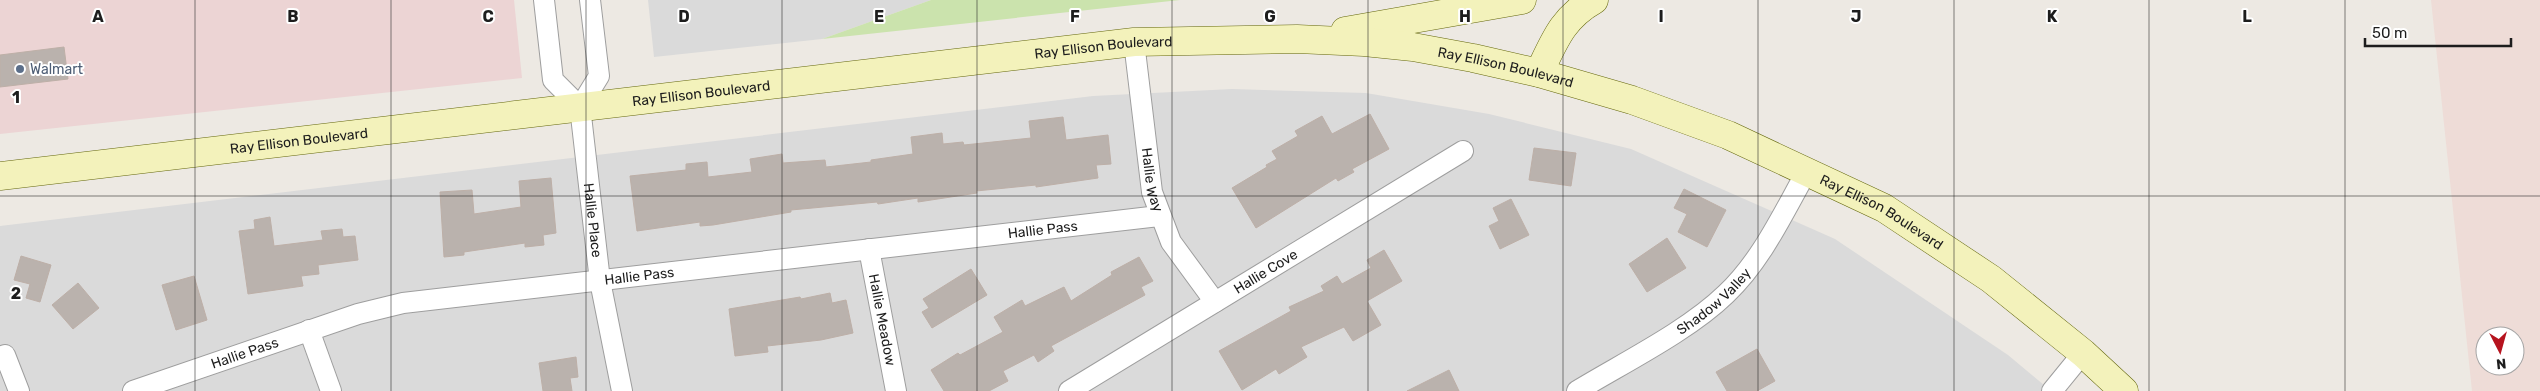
<svg xmlns="http://www.w3.org/2000/svg" width="2540" height="391" viewBox="0 0 2540 391" font-family="Rubik,sans-serif">
<style>
.residential{fill:#dadada}
.commercial{fill:#ecd4d4}
.military{fill:#eedcd7;fill-rule:evenodd}
.grass{fill:#cbe3ad}
.building{fill:#bab2ad;stroke:#bdafa7}
.lines{fill:none;stroke-linecap:round;stroke-linejoin:round}
.street-casing{stroke:#9e9e9e;stroke-width:22}
.secondary-casing{stroke:#65680f;stroke-width:29}
.street{stroke:#fff;stroke-width:20}
.secondary{stroke:#f3f2bb;stroke-width:28}
.grid{fill:none;stroke:#1d1d1d;stroke-width:1;stroke-opacity:0.55}
.service-dot{fill:#5c6f8a;stroke:#fff;stroke-width:2}
.labels{text-anchor:middle;stroke-width:4;stroke-linejoin:round;paint-order:stroke}
.street-label{font-size:14px;fill:#1d1d1d;stroke:#fff}
.service-label{font-size:14px;fill:#4e5e75;stroke:#fff;text-anchor:start}
.grid-label{font-size:16px;text-anchor:middle;font-weight:bold;fill:#1d1d1d;stroke:#fff;stroke-width:4;stroke-linejoin:round;paint-order:stroke}
</style>
<rect width="100%" height="100%" fill="#ede9e3"/>
<g class="residential">
<polygon points="648,0 931,0 822,39 654,57"/>
<polygon points="1232,89 1366,93 1489,114 1631,149 1835,239 2008,355 2051,391 0,391 0,226 1093,96"/>
</g>
<polygon class="commercial" points="0,0 514,0 522,78 0,134"/>
<path class="military" d="M2431,0h109v391h-68zM2485,336h30v30h-30z"/>
<polygon class="grass" points="931,0 1180,0 822,39"/>
<g class="building">
<polygon points="64,47 68,79 0,87 0,55"/>
<polygon points="1370,114 1389,149 1352,169 1354,172 1338,181 1336,178 1256,228 1232,188 1267,167 1266,165 1277,159 1272,151 1298,136 1295,131 1322,116 1332,134"/>
<polygon points="1063,117 1066,140 1108,135 1111,164 1096,165 1098,178 1036,187 1036,185 976,191 977,193 918,202 918,198 878,204 877,202 791,210 791,212 713,225 700,226 700,222 637,231 630,176 686,170 686,164 707,162 708,177 752,172 750,159 782,154 783,163 825,160 826,167 871,162 871,160 913,154 911,137 942,133 943,144 963,142 964,145 1031,138 1029,121"/>
<polygon points="1534,148 1576,153 1571,186 1529,180"/>
<polygon points="551,178 556,233 543,235 544,245 525,247 525,243 464,252 464,255 444,257 440,192 472,190 474,214 521,207 519,181"/>
<polygon points="1684,189 1726,210 1707,247 1678,232 1687,214 1674,208"/>
<polygon points="1511,199 1529,235 1500,249 1489,226 1499,221 1493,208"/>
<polygon points="270,217 274,246 323,240 321,231 342,229 343,237 355,236 358,260 318,265 319,274 301,276 303,286 248,294 239,231 255,229 254,220"/>
<polygon points="1667,238 1686,268 1647,292 1629,264"/>
<polygon points="1384,250 1402,281 1367,301 1381,325 1353,341 1344,327 1301,347 1307,357 1279,374 1276,369 1242,390 1219,351 1291,311 1289,307 1324,291 1321,286 1337,276 1342,284 1371,268 1367,260"/>
<polygon points="21,256 51,265 40,302 26,298 30,284 14,280"/>
<polygon points="1139,257 1153,281 1141,287 1145,295 1051,346 1054,351 1038,362 1034,355 1003,371 1008,381 989,391 944,391 931,370 958,353 960,355 1003,332 994,317 1022,300 1025,306 1064,287 1071,301 1112,275 1111,272"/>
<polygon points="971,269 987,295 932,328 922,312 929,308 923,299"/>
<polygon points="194,276 207,320 176,330 162,285"/>
<polygon points="78,283 99,308 73,329 52,305"/>
<polygon points="830,293 832,303 846,300 853,333 821,340 767,346 768,352 735,356 729,309 800,297 801,299"/>
<polygon points="1757,349 1775,381 1757,391 1727,391 1716,372"/>
<polygon points="576,357 578,377 570,378 572,391 543,391 539,363"/>
<polygon points="1449,370 1459,391 1407,391"/>
</g>
<g class="lines">
<defs>
<g id="street">
<polyline points="544,0 553,80 580,107 599,76 590,0"/>
<path id="s1" d="M1134,42l18,150 19,50 44,60"/>
<path id="s2" d="M580,107l20,174 22,110"/>
<path id="s3" d="M869,249l27,142"/>
<polyline points="309,330 331,391"/>
<polyline points="5,355 19,391"/>
<path id="s4" d="M133,391l225,-77 45,-11 756,-87"/>
<path id="s5" d="M1069,391l394,-240"/>
<path id="s6" d="M1577,391c46,-28 111,-60 149,-97 36,-34 57,-81 81,-123"/>
<polyline points="2052,391 2083,353"/>
</g>
<g id="secondary">
<polyline points="1345,31 1522,0"/>
<path d="M1539,73c15,-31 23,-55 55,-73"/>
<path id="s7" d="M0,176l1134,-134 163,-3 67,3 49,5 60,11 66,15 93,27 96,35 156,73 107,71 92,74 41,38"/>
</g>
</defs>
<use href="#street" class="street-casing"/>
<use href="#secondary" class="secondary-casing"/>
<use href="#street" class="street"/>
<use href="#secondary" class="secondary"/>
</g>
<path class="grid" d="M195,0v391M391,0v391M586,0v391M782,0v391M977,0v391M1172,0v391M1368,0v391M1563,0v391M1758,0v391M1954,0v391M2149,0v391M2345,0v391M0,196h2540"/>
<circle class="service-dot" cx="20" cy="69" r="5"/>
<g class="labels">
<g class="street-label">
<text dy="5" stroke="none"><textPath href="#s7" startOffset="1111">Ray Ellison Boulevard</textPath></text>
<text dy="5" stroke="none"><textPath href="#s7" startOffset="1516">Ray Ellison Boulevard</textPath></text>
<text dy="5" stroke="none"><textPath href="#s7" startOffset="706">Ray Ellison Boulevard</textPath></text>
<text dy="5" stroke="none"><textPath href="#s7" startOffset="301">Ray Ellison Boulevard</textPath></text>
<text dy="5" stroke="none"><textPath href="#s1" startOffset="139">Hallie Way</textPath></text>
<text dy="5" stroke="none"><textPath href="#s7" startOffset="1921">Ray Ellison Boulevard</textPath></text>
<text dy="5" stroke="none"><textPath href="#s2" startOffset="114">Hallie Place</textPath></text>
<text dy="5" stroke="none"><textPath href="#s4" startOffset="928">Hallie Pass</textPath></text>
<text dy="5" stroke="none"><textPath href="#s5" startOffset="230">Hallie Cove</textPath></text>
<text dy="5" stroke="none"><textPath href="#s4" startOffset="522">Hallie Pass</textPath></text>
<text dy="5" stroke="none"><textPath href="#s6" startOffset="164">Shadow Valley</textPath></text>
<text dy="5" stroke="none"><textPath href="#s3" startOffset="72">Hallie Meadow</textPath></text>
<text dy="5" stroke="none"><textPath href="#s4" startOffset="118">Hallie Pass</textPath></text>
</g>
<g class="service-label">
<text x="30" y="74">Walmart</text>
</g>
</g>
<g class="grid-label">
<text x="98" y="22">A</text>
<text x="293" y="22">B</text>
<text x="488" y="22">C</text>
<text x="684" y="22">D</text>
<text x="879" y="22">E</text>
<text x="1075" y="22">F</text>
<text x="1270" y="22">G</text>
<text x="1465" y="22">H</text>
<text x="1661" y="22">I</text>
<text x="1856" y="22">J</text>
<text x="2052" y="22">K</text>
<text x="2247" y="22">L</text>
<text x="16" y="103">1</text>
<text x="16" y="299">2</text>
</g>
<g transform="translate(2500 351) rotate(174)"><circle r="24" fill="#ffffff" stroke="#a5a5a5"/>
<path d="M0-4L9 19L0 12L-9 19Z" fill="#b6131e"/>
<text y="-8" font-size="14" font-weight="bold" text-anchor="middle" fill="#1d1d1d">N</text>
</g>
<path d="M2365 38v8h146v-8" fill="none" stroke="#1d1d1d" stroke-width="2.5"/>
<text x="2372" y="38" font-size="15" fill="#1d1d1d" stroke="#ffffff" stroke-width="4" paint-order="stroke">50 m</text>
</svg>
